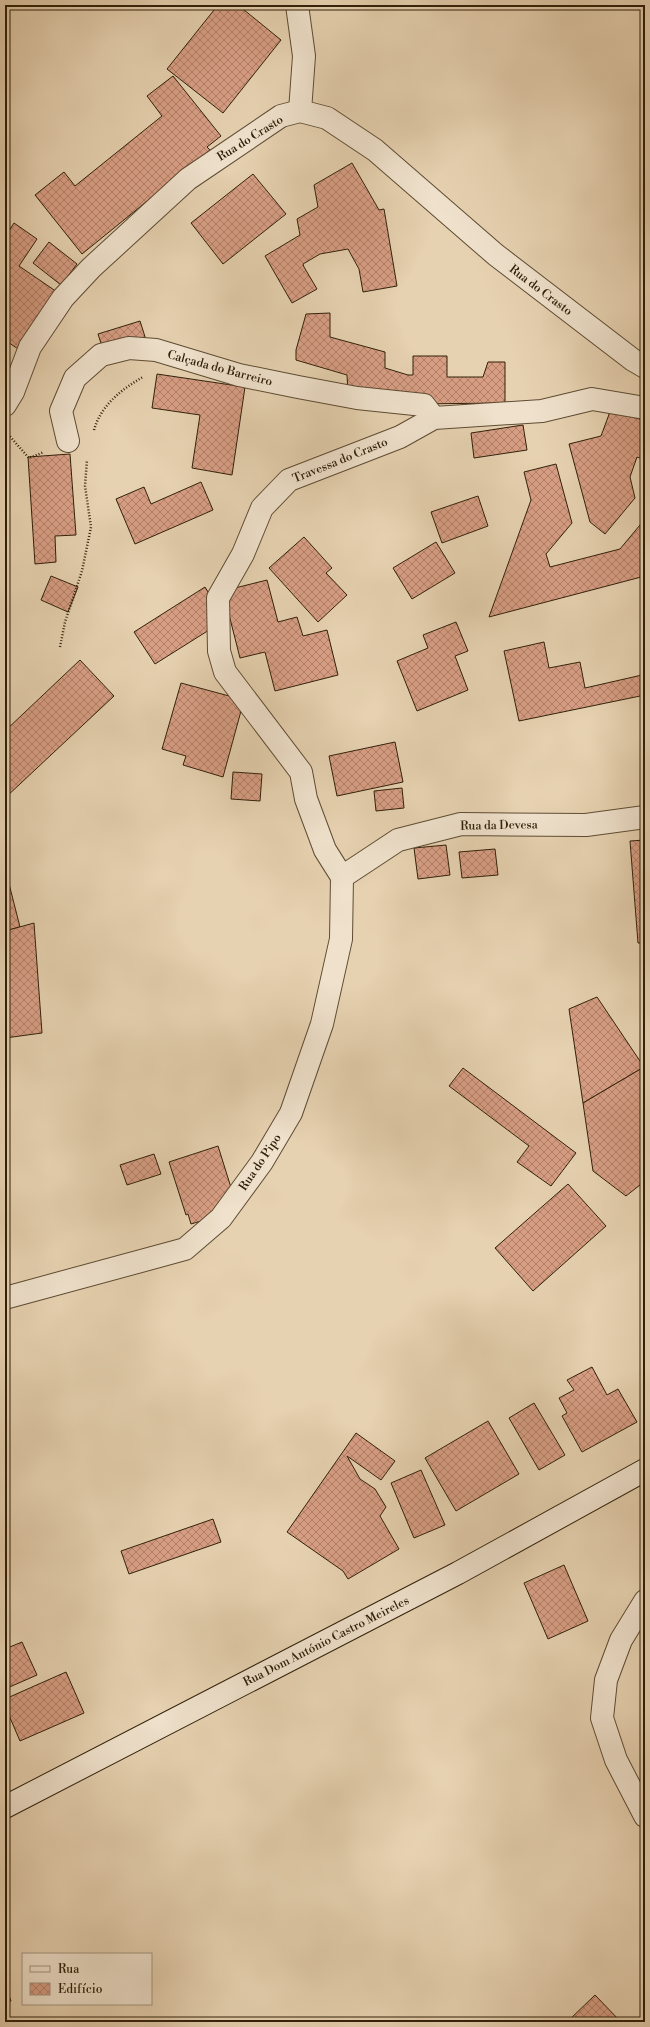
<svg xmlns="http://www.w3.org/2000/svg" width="650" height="2027" viewBox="0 0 650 2027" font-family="'Libre Bodoni',serif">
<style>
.building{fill:url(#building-cross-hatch);stroke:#302009}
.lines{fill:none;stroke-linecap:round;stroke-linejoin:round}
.street-casing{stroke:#5e4c33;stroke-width:24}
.secondary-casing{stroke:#302009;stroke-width:24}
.path{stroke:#302009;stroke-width:2.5;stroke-dasharray:1 2;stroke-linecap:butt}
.street{stroke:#efe1cc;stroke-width:22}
.secondary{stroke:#efe1cc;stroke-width:22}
.labels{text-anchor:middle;stroke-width:3;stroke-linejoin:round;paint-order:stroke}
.street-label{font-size:12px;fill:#302009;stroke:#efe1cc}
</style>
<defs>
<pattern id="building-cross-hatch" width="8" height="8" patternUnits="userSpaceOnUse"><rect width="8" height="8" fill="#d89e84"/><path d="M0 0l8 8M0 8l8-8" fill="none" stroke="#b0806a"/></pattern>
</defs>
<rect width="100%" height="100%" fill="#e6d1b0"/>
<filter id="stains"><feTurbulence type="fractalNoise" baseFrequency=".005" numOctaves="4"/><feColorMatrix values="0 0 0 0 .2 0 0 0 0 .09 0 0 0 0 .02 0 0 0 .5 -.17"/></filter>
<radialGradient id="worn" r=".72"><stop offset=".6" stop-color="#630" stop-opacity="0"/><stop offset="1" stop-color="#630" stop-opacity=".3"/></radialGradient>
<g class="building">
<polygon points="218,5 238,5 281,40 223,113 167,69"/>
<polygon points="173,76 221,136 207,147 210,150 82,254 35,195 64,172 75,186 162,116 147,96"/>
<polygon points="352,163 379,210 384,209 397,286 363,292 359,269 348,249 320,254 303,264 304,267 317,289 292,303 265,256 300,235 297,219 318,207 314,185"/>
<polygon points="253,174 286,214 223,264 191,223"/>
<polygon points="14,223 37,239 19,266 60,294 21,351 5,340 5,237"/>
<polygon points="49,242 77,264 61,285 33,263"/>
<polygon points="330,313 330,337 385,352 385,368 408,375 413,375 413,356 447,356 447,377 483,377 488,362 505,362 505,403 414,404 348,394 347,375 296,360 296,350 306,314"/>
<polygon points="140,321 147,343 105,356 98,334"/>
<polygon points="157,374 245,387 232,475 192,468 200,415 152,408"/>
<polygon points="611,409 645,421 645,460 637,457 630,477 635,498 605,534 590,522 569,444 601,436"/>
<polygon points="523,425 527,450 474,458 471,433"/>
<polygon points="70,454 76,535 55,536 56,562 35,564 28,457"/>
<polygon points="556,464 572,523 546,554 550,567 620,549 645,519 645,576 489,617 531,500 524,472"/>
<polygon points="201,482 213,510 135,544 116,499 144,487 151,504"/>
<polygon points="478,496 488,526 442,543 431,512"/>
<polygon points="304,537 332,568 326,573 347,595 318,622 269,568"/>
<polygon points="436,542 455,573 412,599 393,568"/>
<polygon points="51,576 78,587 68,612 41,600"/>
<polygon points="267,580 278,622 297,617 303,636 327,630 338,675 275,691 265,652 240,658 223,591"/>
<polygon points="205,587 225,620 155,664 134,632"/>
<polygon points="456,622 468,651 455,656 468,690 417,711 397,661 428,648 423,635"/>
<polygon points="544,642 549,668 580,662 585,688 642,675 645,695 519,721 504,651"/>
<polygon points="80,660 114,696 5,798 5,731"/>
<polygon points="181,683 244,700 223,777 183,765 186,756 162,749"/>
<polygon points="395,742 403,782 337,796 329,756"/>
<polygon points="233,772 262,774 260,801 231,799"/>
<polygon points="402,788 404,808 376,811 374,791"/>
<polygon points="645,840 645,943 638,943 630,841"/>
<polygon points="446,845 450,875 418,879 414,848"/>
<polygon points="495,849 498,875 462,878 459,852"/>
<polygon points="5,868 20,927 5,931"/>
<polygon points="34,923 42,1033 5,1038 5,931"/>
<polygon points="597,997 644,1067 583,1103 569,1009"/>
<polygon points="644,1067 645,1181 626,1196 593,1171 583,1103"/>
<polygon points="463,1068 576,1153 551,1186 517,1162 529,1146 449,1086"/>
<polygon points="218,1146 238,1210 191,1224 188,1214 186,1215 169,1162"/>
<polygon points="154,1154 161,1174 127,1185 120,1165"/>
<polygon points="568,1184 606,1226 533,1291 495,1248"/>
<polygon points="592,1367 607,1395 618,1389 637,1422 582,1452 562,1416 567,1413 559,1398 574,1390 567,1380"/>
<polygon points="534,1403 565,1455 539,1470 509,1418"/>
<polygon points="488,1421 519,1474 456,1511 425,1458"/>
<polygon points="356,1433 395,1461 381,1480 347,1456 360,1479 375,1489 386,1507 380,1516 399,1549 348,1579 343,1571 287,1532"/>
<polygon points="421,1470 445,1525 414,1538 391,1483"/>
<polygon points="213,1519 221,1542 129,1574 121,1551"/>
<polygon points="564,1565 588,1621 548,1639 524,1583"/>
<polygon points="22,1642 37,1675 5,1689 5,1649"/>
<polygon points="66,1672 84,1713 20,1741 5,1706 5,1699"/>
<polygon points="5,1985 11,2001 5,2002"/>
<polygon points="595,1995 621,2022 567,2022"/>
</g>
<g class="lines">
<defs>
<g id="street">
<polyline points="297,5 304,56 300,111"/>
<polyline points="5,405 13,392 30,347 63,298 91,268 188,179 281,116 300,111 327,118 375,150 496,255 633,360 645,367"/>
<polyline points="68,441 61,411 75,378 101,355 129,348 156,350 239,375 298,387 357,398 424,405 434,418"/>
<polyline points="342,877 325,850 306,799 301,772 225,672 219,651 218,598 243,554 262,508 289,480 400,437 434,418 542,411 592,399 645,408"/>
<polyline points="342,877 398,840 461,824 586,825 645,817"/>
<polyline points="5,1298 185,1249 221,1218 262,1162 291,1113 322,1024 341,939 342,877"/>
<polyline points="645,1601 621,1640 606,1680 602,1718 616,1760 645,1816"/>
</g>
<polyline id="secondary" points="5,1807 458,1573 645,1470"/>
</defs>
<use href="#street" class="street-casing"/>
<use href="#secondary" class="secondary-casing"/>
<g class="path">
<path d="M94,430c7,-25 28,-41 49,-53"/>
<polyline points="6,432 29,458 44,452"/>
<polyline points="60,647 65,622 82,571 91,527 85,486 87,460"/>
</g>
<use href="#street" class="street"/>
<use href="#secondary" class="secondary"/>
</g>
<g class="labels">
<g class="street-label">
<text transform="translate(250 138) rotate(-32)" y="4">Rua do Crasto</text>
<text transform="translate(541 290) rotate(37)" y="4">Rua do Crasto</text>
<text transform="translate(220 368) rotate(15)" y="4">Calçada do Barreiro</text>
<text transform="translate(340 460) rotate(-22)" y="4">Travessa do Crasto</text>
<text transform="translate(499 825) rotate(-1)" y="4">Rua da Devesa</text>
<text transform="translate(260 1162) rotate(-56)" y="4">Rua do Pipo</text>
<text transform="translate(326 1641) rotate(-27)" y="4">Rua Dom António Castro Meireles</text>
</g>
</g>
<rect width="650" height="2027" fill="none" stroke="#e6d1b0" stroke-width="20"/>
<rect x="6" y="6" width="638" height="2015" fill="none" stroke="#302009" stroke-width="2"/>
<rect x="10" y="10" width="630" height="2007" fill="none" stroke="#302009"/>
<rect x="22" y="1953" width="130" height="52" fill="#efe1cc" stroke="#a3947e"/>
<rect x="30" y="1966" width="20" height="6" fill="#efe1cc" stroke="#a3947e"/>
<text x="58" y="1973" font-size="12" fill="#302009">Rua</text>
<rect x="30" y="1983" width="20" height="12" fill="url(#building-cross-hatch)" stroke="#a3947e"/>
<text x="58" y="1993" font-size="12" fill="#302009">Edifício</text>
<rect width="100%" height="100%" filter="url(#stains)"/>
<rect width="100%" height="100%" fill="url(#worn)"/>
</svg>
